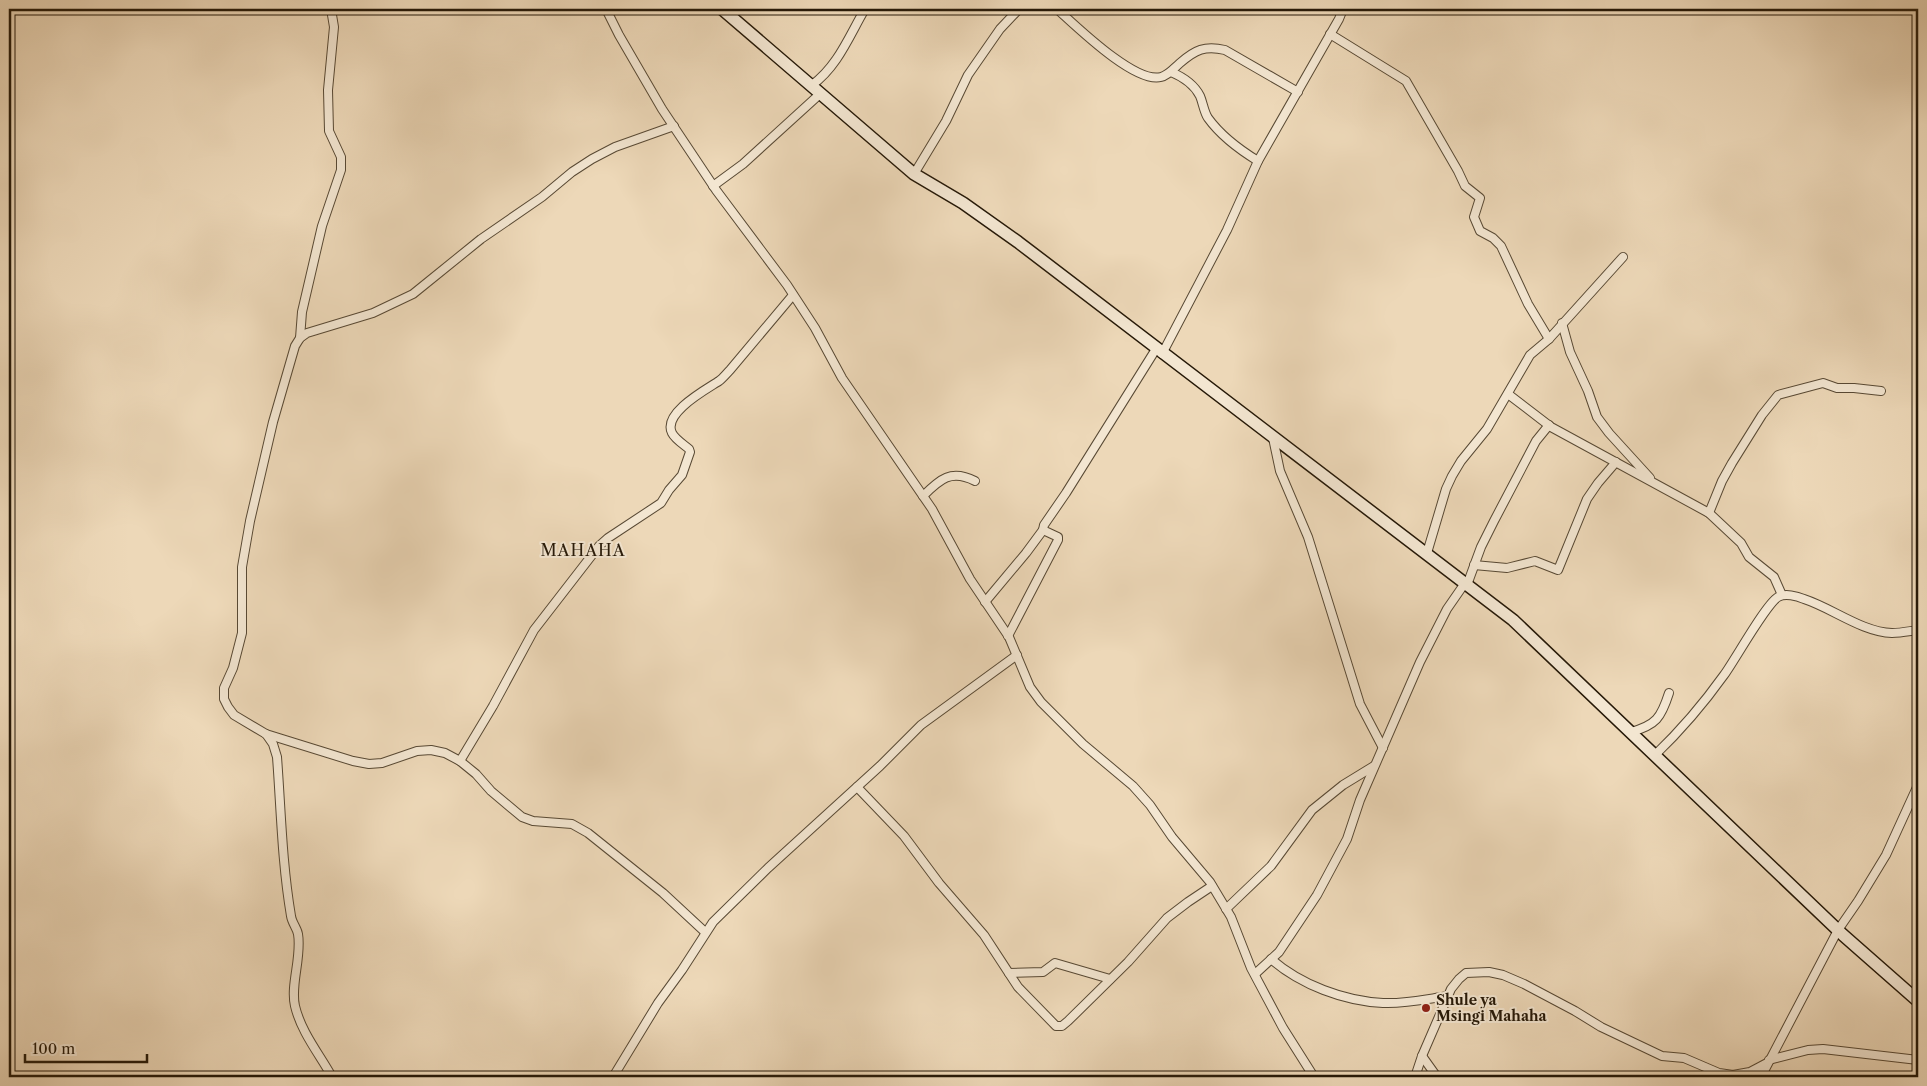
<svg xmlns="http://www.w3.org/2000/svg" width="1927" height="1086" viewBox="0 0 1927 1086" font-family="'Libre Caslon Text',serif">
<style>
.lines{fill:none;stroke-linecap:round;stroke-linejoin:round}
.minor-casing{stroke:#584934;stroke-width:10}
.secondary-casing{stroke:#261908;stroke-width:14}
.minor{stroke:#f3e6d1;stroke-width:8}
.secondary{stroke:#f3e6d1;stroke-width:11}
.poi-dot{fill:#8f2418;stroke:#f3e6d1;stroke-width:2}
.labels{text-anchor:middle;stroke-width:4;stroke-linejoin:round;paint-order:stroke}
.poi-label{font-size:14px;font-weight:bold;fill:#261908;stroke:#f3e6d1;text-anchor:start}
.quarter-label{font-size:16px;letter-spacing:1px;fill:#261908;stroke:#f3e6d1}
</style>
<rect width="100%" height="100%" fill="#edd8b8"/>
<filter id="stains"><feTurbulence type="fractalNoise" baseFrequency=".004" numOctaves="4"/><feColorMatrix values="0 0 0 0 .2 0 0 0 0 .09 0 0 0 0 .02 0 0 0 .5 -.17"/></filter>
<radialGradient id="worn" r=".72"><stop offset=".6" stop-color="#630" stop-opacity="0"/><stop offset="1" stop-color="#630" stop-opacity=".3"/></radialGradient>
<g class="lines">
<defs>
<g id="minor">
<polyline points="606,9 619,35 662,109 716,190 787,285 815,328 842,378 932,509 970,579 1009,637 1030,687 1041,702 1083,744 1133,786 1150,805 1172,837 1210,882 1231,917 1251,968 1283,1028 1314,1077"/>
<path d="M1057,9c19,17 78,75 104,68 8,-2 13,-9 19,-14 15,-13 25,-18 45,-13l73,42"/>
<polyline points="1330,34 1406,81 1458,171 1465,186 1480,198 1474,217 1480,231 1493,238 1501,246 1528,304 1549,339"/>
<path d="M1171,72c12,5 23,12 29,24 3,7 4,16 8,22 13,18 32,32 50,43"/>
<path d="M812,85c26,-19 37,-49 53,-76"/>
<polyline points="914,174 946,121 968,75 1000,29 1019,9"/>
<polyline points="713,186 743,164 821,93"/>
<polyline points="1562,323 1570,352 1588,391 1597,417 1609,433 1650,478"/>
<polyline points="300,338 302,312 322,226 341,170 341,157 329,131 328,90 334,27 331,9"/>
<polyline points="1162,354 1227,230 1258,161 1339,19 1343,9"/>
<polyline points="1508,394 1551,427 1709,513 1741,543 1749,557 1774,577 1782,595"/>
<polyline points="1273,438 1280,471 1308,537 1360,704 1383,748"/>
<path d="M923,496c17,-17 28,-27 52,-15"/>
<polyline points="1709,513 1722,481 1732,463 1762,415 1778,395 1823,383 1837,388 1854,388 1881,391"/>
<polyline points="1427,553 1446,489 1452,476 1461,461 1487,429 1530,355 1549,339 1623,257"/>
<polyline points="1474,565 1507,568 1535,561 1558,570 1587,499 1598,483 1616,462"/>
<polyline points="1467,585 1481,547 1494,521 1536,441 1549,425"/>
<polyline points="985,602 1026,553 1043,530"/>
<polyline points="1008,636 1058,540 1058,537 1043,530 1044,525 1066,493 1156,349"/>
<path d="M1631,732c25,-7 30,-14 38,-39"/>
<polyline points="266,734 353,761 369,764 382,763 417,751 431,750 445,753 460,761 476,774 491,791 522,817 533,821 572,824 588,833 663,893 705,932"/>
<path d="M1655,755c25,-24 49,-52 69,-80 11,-15 42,-71 54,-78 7,-4 19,-1 26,2 28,9 58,33 88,34 9,0 18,-2 26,-3"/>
<path d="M460,761l33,-55 41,-76 65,-84 9,-8 53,-35 8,-13 13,-15 8,-23 -1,-3c-6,-5 -14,-10 -17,-16 -10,-20 35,-44 47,-52 4,-3 7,-7 11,-11l63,-75"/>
<polyline points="857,787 904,836 939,883 984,935 1018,987 1056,1026 1062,1026 1068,1021 1128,962 1167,918 1188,902 1212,886"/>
<polyline points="1226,909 1271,866 1312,810 1343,785 1374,766"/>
<path d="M1271,959c30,26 73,42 112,44 22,1 44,-4 65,-7"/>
<polyline points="1009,973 1043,972 1055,963 1110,979"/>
<polyline points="1255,974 1279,952 1317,895 1347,839 1360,800 1420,662 1447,609 1465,583"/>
<polyline points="1422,1056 1437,1077"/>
<polyline points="1769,1060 1808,1050 1823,1049 1918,1060"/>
<path d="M332,1077c-12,-22 -31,-45 -37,-71 -5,-21 7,-49 3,-72 -1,-6 -6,-11 -7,-18 -9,-53 -10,-106 -14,-159l-4,-13 -7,-10 -32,-19 -6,-8 -4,-8v-11l9,-20 9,-35v-66l8,-46 23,-99 22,-76 5,-8 7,-5 66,-20 40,-19 68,-55 61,-42 30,-25 20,-13 23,-12 59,-21"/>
<polyline points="613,1077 658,1003 682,970 713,922 768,868 880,766 921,725 1017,655"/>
<polyline points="1415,1077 1422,1056 1451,989 1459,979 1466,973 1489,972 1503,975 1524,984 1575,1011 1601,1027 1662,1056 1684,1058 1719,1073 1733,1075 1750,1072 1767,1063"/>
<polyline points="1761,1077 1838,930 1858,901 1886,855 1918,785"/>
</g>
<polyline id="secondary" points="722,9 914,174 963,203 1018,242 1513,620 1843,935 1918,1001"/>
</defs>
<use href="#minor" class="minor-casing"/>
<use href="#secondary" class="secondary-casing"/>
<use href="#minor" class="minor"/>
<use href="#secondary" class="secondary"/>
</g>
<circle class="poi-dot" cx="1426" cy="1008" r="5"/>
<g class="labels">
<g class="poi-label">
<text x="1436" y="1005">Shule ya<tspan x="1436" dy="16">Msingi Mahaha</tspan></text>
</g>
<g class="quarter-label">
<text x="583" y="556">MAHAHA</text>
</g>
</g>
<rect width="1927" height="1086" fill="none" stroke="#edd8b8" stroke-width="30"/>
<rect x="10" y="10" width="1907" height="1066" fill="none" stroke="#261908" stroke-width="2.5"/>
<rect x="15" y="15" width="1897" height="1056" fill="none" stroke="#261908"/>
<path d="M25 1054v8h122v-8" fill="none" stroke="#261908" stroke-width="2.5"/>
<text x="32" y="1054" font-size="15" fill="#261908" stroke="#f3e6d1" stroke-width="4" paint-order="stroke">100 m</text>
<rect width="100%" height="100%" filter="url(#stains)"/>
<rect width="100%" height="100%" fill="url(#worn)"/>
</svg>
